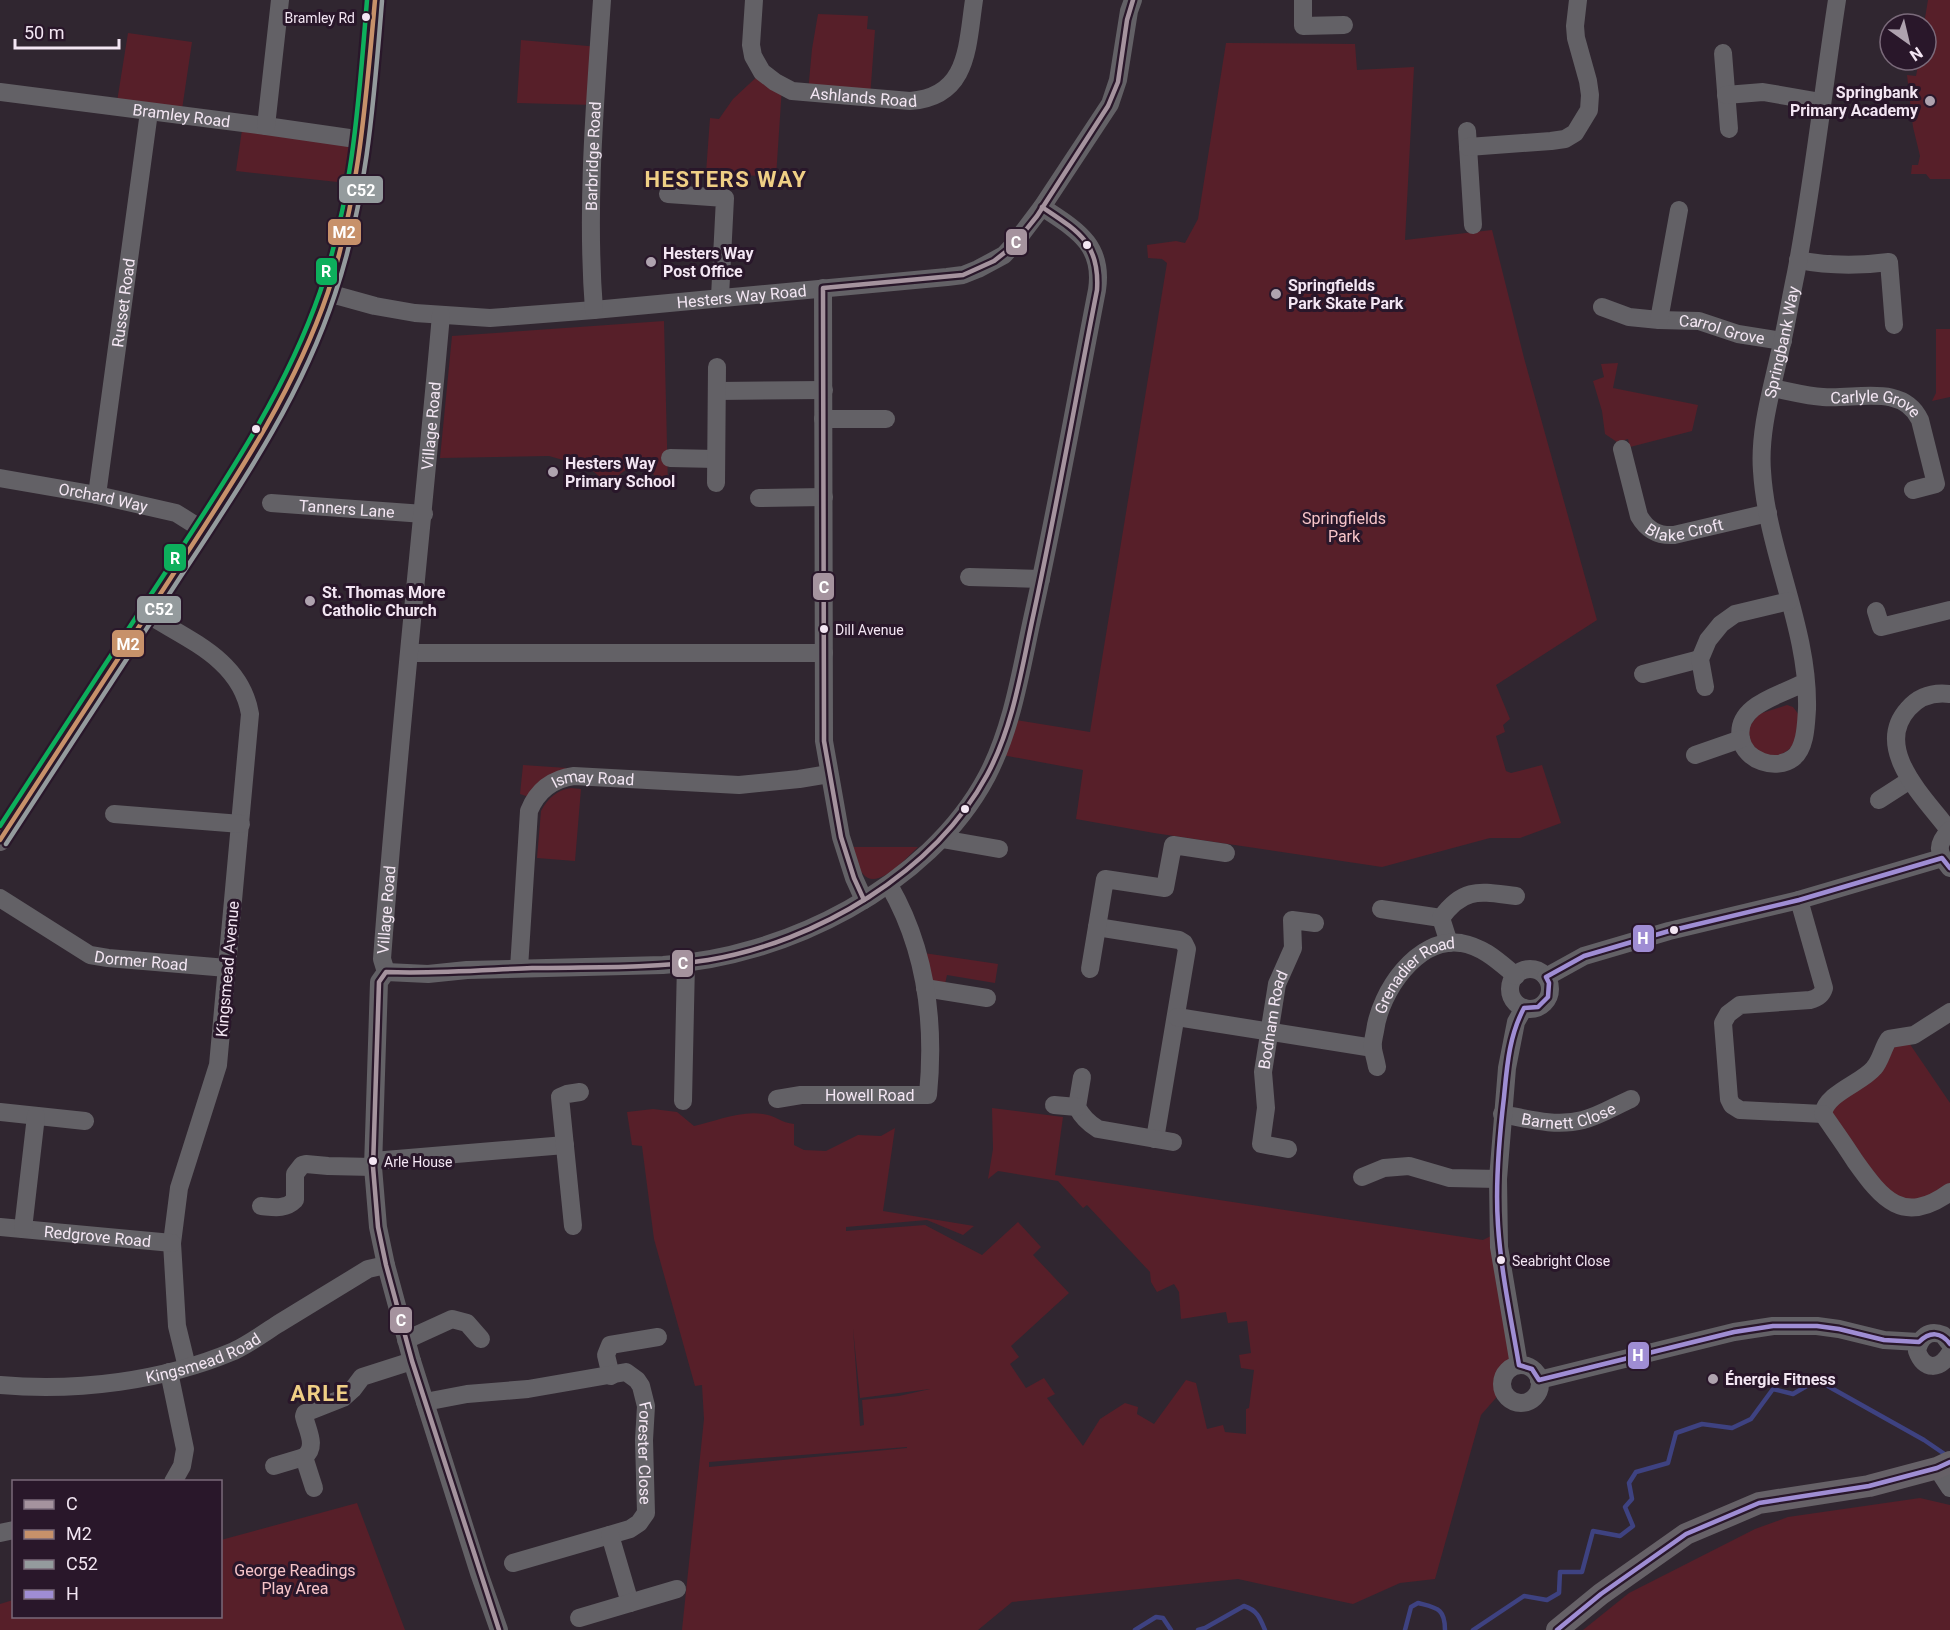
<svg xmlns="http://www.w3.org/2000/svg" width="1950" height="1630" viewBox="0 0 1950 1630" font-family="Roboto,sans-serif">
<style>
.green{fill:#571f29;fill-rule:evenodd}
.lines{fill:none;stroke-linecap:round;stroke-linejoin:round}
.stream{stroke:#3e4281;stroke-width:4.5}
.minor{stroke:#636166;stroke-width:18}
.major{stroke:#666167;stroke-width:22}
.bus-1-casing{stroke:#29172a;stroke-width:9}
.bus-2-casing{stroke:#29172a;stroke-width:9}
.bus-3-casing{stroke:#29172a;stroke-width:9}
.bus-4-casing{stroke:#29172a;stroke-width:9}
.bus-5-casing{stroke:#29172a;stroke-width:9}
.bus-1{stroke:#a5939e;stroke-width:4.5}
.bus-2{stroke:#c7916a;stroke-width:4.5}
.bus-3{stroke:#949b9d;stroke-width:4.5}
.bus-4{stroke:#9f8dd4;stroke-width:4.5}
.bus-5{stroke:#0daf5c;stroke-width:4.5}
.bus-dot{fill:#f3e6f3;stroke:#29172a;stroke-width:2}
.poi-dot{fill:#afa3af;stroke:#29172a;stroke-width:2}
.labels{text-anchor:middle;stroke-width:6;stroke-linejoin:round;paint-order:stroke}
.bus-label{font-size:14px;fill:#f3e6f3;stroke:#29172a;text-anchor:start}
.poi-label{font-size:16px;font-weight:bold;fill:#f3e6f3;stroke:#29172a;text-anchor:start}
.street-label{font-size:16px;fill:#f3e6f3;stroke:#29172a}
.park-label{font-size:16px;fill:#f6c4c8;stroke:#29172a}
.district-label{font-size:22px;font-weight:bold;letter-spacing:1.5px;fill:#f0cf85;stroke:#29172a}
.line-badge{stroke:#29172a;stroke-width:2}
.badge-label{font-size:16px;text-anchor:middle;font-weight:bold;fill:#fff}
</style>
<rect width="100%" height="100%" fill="#302630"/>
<g class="green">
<polygon points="1928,0 1950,0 1950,179 1930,179 1926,174 1911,174 1912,165 1918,165 1920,156 1913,127 1907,75 1916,76 1919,60 1926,60 1926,24 1924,24"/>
<polygon points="818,14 868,16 867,29 875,30 870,98 808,92 812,49"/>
<polygon points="128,33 192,42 181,116 116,108"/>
<polygon points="521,40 599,47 595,105 517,103"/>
<polygon points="1226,43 1355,44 1357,70 1414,67 1405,240 1492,230 1524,358 1597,620 1496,685 1510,719 1503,725 1505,732 1496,736 1506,771 1511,773 1542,765 1561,823 1520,838 1490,838 1382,867 1154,833 1076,819 1083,770 997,754 1010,719 1090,732 1167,263 1162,259 1148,258 1147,245 1176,241 1185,243 1198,219"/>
<polygon points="762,72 782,87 776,177 706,173 710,118 719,119 733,99"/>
<polygon points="243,123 363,140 356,184 236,171"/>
<path d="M664,321l4,165 -5,-1c-6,-5 -10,-13 -16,-17 -15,-10 -26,9 -39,13l-7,-3 -15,-13h-14l-9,-5 -14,-4 -109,2 12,-122z"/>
<polygon points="1936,329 1950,329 1950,397 1932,401 1936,393"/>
<polygon points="1618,363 1613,388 1698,405 1692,431 1630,447 1628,439 1617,442 1605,434 1602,411 1593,381 1604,377 1601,364"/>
<path d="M1787,705l6,2 6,8c-5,29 0,34 -31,44l-16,-10 -4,-21 11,-14z"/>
<polygon points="523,765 567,768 546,777 529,797 520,794"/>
<path d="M571,788l10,1 -6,72 -38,-3 4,-47c7,-13 16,-21 30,-23z"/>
<path d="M852,847h66c-11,10 -41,45 -55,27 -6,-7 -8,-19 -11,-27z"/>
<polygon points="917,952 998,964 995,983 947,975 945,984 924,981"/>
<polygon points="1905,1037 1950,1103 1950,1192 1897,1204 1824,1109 1881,1051"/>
<path d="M992,1108l71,9 -8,58 428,65 16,-8 13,135c-9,7 -10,13 -10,24l-21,24 -46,164 -35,4 -47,21 -115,-25 -226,23 -34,28h-296l22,-211 -2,-34 -7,1 -41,-147 -12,-93 -10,-1 -5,-33 26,-3 24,3 17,14c22,-5 47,-16 69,-12 11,1 19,9 31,10v21l10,5 22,1 32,-16 23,1 14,-8 -12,83 91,15 -11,9 -36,-15 -81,7v4l79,-6 57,30 36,-33 23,25 -8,8 36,38 -58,53 8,11 -9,7 16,24 18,-10 11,16 -8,4 36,48 17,-27 25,-16 13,4 -1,7 17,10 32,-44 10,3 11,46 16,-4 2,7 21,2v-25l3,-1 5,-38 -13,-2 -2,-13 12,-2 -4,-32 -19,2 -2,-11 -45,7 -2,-27 -5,-8 -17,8 -6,-10 -1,-10 -63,-67 -4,3 -25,-27 -60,-10 -10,8 5,-30zM853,1328l7,70 70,-9 -31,7 -37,4 2,25 -4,1zM907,1447v1l-198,19v-5z"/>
<polygon points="1920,1498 1950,1505 1950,1630 1583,1630 1629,1593 1755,1529 1788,1517"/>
<polygon points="357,1503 405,1630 0,1630 0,1604 13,1600 14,1616 220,1616 221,1540"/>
</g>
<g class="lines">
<g class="stream">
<polyline points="1135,1630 1156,1617 1163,1618 1171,1630"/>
<path d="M1198,1630l7,-2 39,-22c13,4 16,12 21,24"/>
<path d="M1405,1630l6,-23 7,-4c19,5 27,5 27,27"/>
<polyline points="1473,1630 1524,1596 1547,1600 1559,1593 1560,1572 1582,1572 1593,1531 1620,1536 1633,1526 1625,1507 1632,1499 1629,1483 1636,1472 1668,1463 1676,1433 1702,1424 1732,1428 1751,1419 1773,1389 1793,1394 1817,1380 1924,1440 1946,1455"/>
</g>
<g class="minor">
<path id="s1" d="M754,0l-3,45 2,11 9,16 13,10 17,9 118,10c59,-4 57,-55 64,-101"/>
<polyline points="1303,0 1303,26 1344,25"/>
<polyline points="1723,53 1729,129"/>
<path id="s2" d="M0,92l266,34 97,14"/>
<polyline points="1726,95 1763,92 1821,102"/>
<polyline points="266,126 280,0"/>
<polyline points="1467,131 1473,225"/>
<polyline points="1468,147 1551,141 1565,139 1575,133 1589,110 1590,95 1588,81 1576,38 1575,26 1578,0"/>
<polyline points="668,194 725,198 720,297"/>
<path d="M1798,260c31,6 61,6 91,2l5,63"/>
<polyline points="823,288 824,741 841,837 854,878 864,900"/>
<path id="s3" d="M328,293l47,13 40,7 75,5 104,-8 353,-33 16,-2 15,-6 26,-14 10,-11 28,-37 68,-103 8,-24 11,-69 4,-11"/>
<path id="s4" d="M1602,307l27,10 30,3 40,1 39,13 45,7"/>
<path id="s5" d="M594,310c-8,-103 1,-207 8,-310"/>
<polyline points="1659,320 1679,210"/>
<path id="s6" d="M1772,388c17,3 34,8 51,9 32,3 80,-14 97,23l16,64 -23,6"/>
<polyline points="717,391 824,390"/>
<polyline points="823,419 886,419"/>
<path id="s7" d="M1622,449l17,67c8,14 19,20 35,19l94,-22"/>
<polyline points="670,458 716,459"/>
<path id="s8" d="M0,478l97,17 79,18 27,17"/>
<polyline points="716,483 717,367"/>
<path id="s9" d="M97,495l52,-383"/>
<polyline points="759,498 824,497"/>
<path id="s10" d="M271,503l153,11"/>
<polyline points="969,577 1041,579"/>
<polyline points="1876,611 1881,627 1950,610"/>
<path d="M147,614c43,27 94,46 103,100l-32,351 -39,123 -7,55 5,83 10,41"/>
<polyline points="410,653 824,653"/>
<polyline points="1643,674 1700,659"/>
<path id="s11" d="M1805,682c-22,13 -71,22 -64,57 4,22 35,32 52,19 13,-10 13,-35 14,-49 2,-81 -40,-157 -45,-238 -3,-38 9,-79 17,-115 7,-28 11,-55 17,-83 17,-90 27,-182 41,-273"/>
<polyline points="1705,687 1700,659 1708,640 1721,624 1735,614 1789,601"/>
<polyline points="1695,755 1741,739"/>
<polyline points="1879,800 1910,780"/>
<polyline points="114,814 241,824"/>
<path d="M1949,830c-23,-31 -77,-81 -41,-121 11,-13 26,-17 42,-15"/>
<path d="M1950,830c-14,14 -13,23 0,38"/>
<polyline points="942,839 999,849"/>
<path id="s12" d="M0,898l90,57 18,3 119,10"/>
<path d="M1799,900l25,88c-2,7 -6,10 -14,12l-70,5 -12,9 -5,9 6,76 3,6 8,5 83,4c3,-21 39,-31 51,-46 7,-8 9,-21 15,-29l25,-4 36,-23"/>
<polyline points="1381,909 1441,918"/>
<polyline points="1097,927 1179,940 1184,943 1187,949 1155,1139"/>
<path d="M1449,943l-8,-25c23,-32 40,-26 75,-22"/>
<path id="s13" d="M519,968l10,-157c8,-20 23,-32 45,-35l165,9 60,-6 30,-5"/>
<polyline points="1090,969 1105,879 1165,888 1173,845 1226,853"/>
<circle cx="1530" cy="989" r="20"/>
<path d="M386,972l42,2 39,-4 196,-5c121,-7 266,-79 324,-189 26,-50 34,-107 46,-161 24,-108 43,-217 64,-325 7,-46 -22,-61 -55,-83"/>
<polyline points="386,972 379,982 373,1167 378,1227 386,1265 412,1361 479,1573 499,1630"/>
<path id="s14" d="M386,972l-4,-13c16,-215 40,-429 59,-644"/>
<polyline points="1546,977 1584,956 1669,931 1799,900 1942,858"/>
<polyline points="925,988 987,998"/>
<polyline points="1177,1017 1373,1048"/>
<path id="s15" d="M1377,1067c-1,-6 -3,-12 -4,-18 -1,-5 1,-13 2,-18 5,-39 42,-94 86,-88 23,4 38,19 55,33"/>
<path d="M1082,1077l-5,30c5,10 11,16 21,22l75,13"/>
<path id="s16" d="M777,1099l24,-4h127c7,-72 -2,-146 -39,-210"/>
<polyline points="683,1101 686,963"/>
<polyline points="1054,1105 1077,1107"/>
<polyline points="0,1112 85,1121"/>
<path id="s17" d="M1502,1114c26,5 54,13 81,6 16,-4 32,-14 48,-21"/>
<path d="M1823,1114c11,16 22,31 32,47 27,38 48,65 95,31"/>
<path id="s18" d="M1288,1149l-27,-5 5,-36 -3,-36 14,-88 16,-36 -1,-28 23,3"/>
<polyline points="373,1161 565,1145"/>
<polyline points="1362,1177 1384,1168 1409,1166 1450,1178 1498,1179"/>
<path d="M261,1206c12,1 24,4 34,-6v-26l7,-9 4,-1 22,2 45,1"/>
<polyline points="573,1226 560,1097 567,1094 580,1092"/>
<path id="s19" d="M0,1227l172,16"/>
<polyline points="23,1229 36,1116"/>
<polyline points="406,1340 452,1319 467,1323 481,1339"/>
<path d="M1950,1344l-7,-9c-14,-6 -23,2 -26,16 7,20 23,19 33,2"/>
<polyline points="1519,1365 1499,1247 1498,1179 1507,1068 1516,1022 1524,1008"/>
<circle cx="1521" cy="1384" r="19"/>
<polyline points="169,1372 185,1449 182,1466 173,1482"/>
<polyline points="611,1376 606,1355 610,1345 658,1337"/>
<polyline points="1539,1380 1734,1332 1773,1326 1817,1326 1839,1329 1884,1340 1919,1342"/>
<path id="s20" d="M0,1385c77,7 163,-4 234,-34 15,-7 30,-18 44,-27 30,-18 60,-37 90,-55l18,-4"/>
<path id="s21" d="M425,1402l42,-8 61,-5 98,-17 11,8 4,6 5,20 -2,34 2,73 -7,10 -9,6 -117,34"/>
<polyline points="274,1466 304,1457"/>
<polyline points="1937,1468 1950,1488"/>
<path d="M314,1488l-10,-31c14,-10 3,-27 0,-41l1,-3 38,-15 10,-9 9,-12 50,-16"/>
<polyline points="0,1533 14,1530"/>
<polyline points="610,1535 630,1603"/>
<polyline points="579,1618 677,1589"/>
</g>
<g class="major">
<path d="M0,840c57,-88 115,-176 172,-264 60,-91 122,-180 156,-284 32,-95 38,-193 47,-292"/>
<polyline points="1557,1630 1601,1594 1686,1534 1759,1503 1869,1486 1937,1468 1950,1462"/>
</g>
<defs>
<g id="bus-1">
<polyline points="864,900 854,878 841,837 824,741 823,288 963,275 994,261 1013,246 1037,216 1108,106 1118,82 1127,20 1133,0"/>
<path d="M499,1630l-87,-269 -26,-96 -8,-38 -5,-60 6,-185 7,-10c49,2 97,-2 146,-4 58,-1 118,1 176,-8 108,-18 226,-87 279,-185 27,-50 35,-109 47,-163 23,-107 42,-215 63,-322 3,-47 -19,-59 -55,-83"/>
</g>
<path id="bus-2" d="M0,840c57,-88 115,-176 172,-264 59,-91 121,-181 156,-284 31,-94 38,-194 47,-292"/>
<path id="bus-3" d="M6,844c58,-88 115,-177 173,-265 60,-91 122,-181 156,-285 32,-95 39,-195 47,-293"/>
<g id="bus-4">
<path d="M1950,868l-8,-10 -143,42 -130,31 -85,25 -38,21 3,6 -1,14 -10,10 -14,1c-15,28 -17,58 -20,89 -5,42 -9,85 -6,128 3,47 13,93 21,140l13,4 7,11 195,-48 39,-6h44l22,3 45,11 35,2c11,-11 22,-10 31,2"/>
<polyline points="1557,1630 1601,1594 1686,1534 1759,1503 1869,1486 1937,1468 1950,1462"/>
</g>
<path id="bus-5" d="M0,826c55,-85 111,-171 167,-256 58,-89 118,-177 153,-278 33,-94 39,-194 47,-292"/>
</defs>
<use href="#bus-1" class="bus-1-casing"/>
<use href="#bus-2" class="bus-2-casing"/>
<use href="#bus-3" class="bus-3-casing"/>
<use href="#bus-4" class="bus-4-casing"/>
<use href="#bus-5" class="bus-5-casing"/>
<use href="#bus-1" class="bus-1"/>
<use href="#bus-2" class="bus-2"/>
<use href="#bus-3" class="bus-3"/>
<use href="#bus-4" class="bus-4"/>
<use href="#bus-5" class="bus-5"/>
</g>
<g class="bus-dot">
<circle cx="366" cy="17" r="5"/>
<circle cx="1087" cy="245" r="5"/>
<circle cx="256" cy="429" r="5"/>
<circle cx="824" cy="629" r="5"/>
<circle cx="965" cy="809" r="5"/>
<circle cx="1674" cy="930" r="5"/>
<circle cx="373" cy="1161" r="5"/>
<circle cx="1501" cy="1260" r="5"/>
</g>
<g class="poi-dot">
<circle cx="1930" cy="101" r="6"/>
<circle cx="651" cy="262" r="6"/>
<circle cx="1276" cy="294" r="6"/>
<circle cx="553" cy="472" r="6"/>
<circle cx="310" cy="601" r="6"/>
<circle cx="1713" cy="1379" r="6"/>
</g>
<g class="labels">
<g class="bus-label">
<text x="355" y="23" text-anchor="end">Bramley Rd</text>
<text x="835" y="635">Dill Avenue</text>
<text x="384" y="1167">Arle House</text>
<text x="1512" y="1266">Seabright Close</text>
</g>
<g class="poi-label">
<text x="1918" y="98" text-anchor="end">Springbank<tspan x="1918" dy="18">Primary Academy</tspan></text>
<text x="663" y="259">Hesters Way<tspan x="663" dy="18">Post Office</tspan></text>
<text x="1288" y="291">Springfields<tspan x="1288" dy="18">Park Skate Park</tspan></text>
<text x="565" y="469">Hesters Way<tspan x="565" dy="18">Primary School</tspan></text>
<text x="322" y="598">St. Thomas More<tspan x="322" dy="18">Catholic Church</tspan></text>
<text x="1725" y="1385">Énergie Fitness</text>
</g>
<g class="street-label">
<text dy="6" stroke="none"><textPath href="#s1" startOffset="182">Ashlands Road</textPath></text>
<text dy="6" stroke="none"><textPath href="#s2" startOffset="183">Bramley Road</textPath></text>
<text dy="6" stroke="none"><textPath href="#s5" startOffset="154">Barbridge Road</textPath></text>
<text dy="6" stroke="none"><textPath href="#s3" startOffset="417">Hesters Way Road</textPath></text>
<text dy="6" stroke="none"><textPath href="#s9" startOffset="194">Russet Road</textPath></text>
<text dy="6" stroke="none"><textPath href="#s4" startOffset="123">Carrol Grove</textPath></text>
<text dy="6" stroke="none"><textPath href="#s11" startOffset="584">Springbank Way</textPath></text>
<text dy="6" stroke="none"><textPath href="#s6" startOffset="106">Carlyle Grove</textPath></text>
<text dy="6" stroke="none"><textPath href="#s14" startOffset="549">Village Road</textPath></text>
<text dy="6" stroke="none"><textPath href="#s8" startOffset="105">Orchard Way</textPath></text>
<text dy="6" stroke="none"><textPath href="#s10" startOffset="76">Tanners Lane</textPath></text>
<text dy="6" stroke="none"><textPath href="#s7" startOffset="122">Blake Croft</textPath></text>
<text dy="6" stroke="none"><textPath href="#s13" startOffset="236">Ismay Road</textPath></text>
<text dy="6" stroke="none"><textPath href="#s14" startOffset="63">Village Road</textPath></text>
<text dy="6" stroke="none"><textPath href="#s12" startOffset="158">Dormer Road</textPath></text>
<text transform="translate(227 969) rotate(-85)" y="6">Kingsmead Avenue</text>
<text dy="6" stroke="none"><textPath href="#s15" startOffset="110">Grenadier Road</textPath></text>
<text dy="6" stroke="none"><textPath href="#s18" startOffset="153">Bodnam Road</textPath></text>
<text dy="6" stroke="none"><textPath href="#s16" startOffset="93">Howell Road</textPath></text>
<text dy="6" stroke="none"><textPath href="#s17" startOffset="68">Barnett Close</textPath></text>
<text dy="6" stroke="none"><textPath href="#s19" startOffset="98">Redgrove Road</textPath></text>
<text dy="6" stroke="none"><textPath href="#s20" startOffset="207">Kingsmead Road</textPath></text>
<text dy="6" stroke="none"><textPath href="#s21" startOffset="292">Forester Close</textPath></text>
</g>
<g class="park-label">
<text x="1344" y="524">Springfields<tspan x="1344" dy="18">Park</tspan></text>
<text x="295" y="1576">George Readings<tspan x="295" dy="18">Play Area</tspan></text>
</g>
<g class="district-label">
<text x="726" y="187">HESTERS WAY</text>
<text x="320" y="1401">ARLE</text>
</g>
</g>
<g class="line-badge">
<rect x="338" y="175" width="46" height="29" rx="6" fill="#949b9d"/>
<rect x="327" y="218" width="35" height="28" rx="6" fill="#c7916a"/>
<rect x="1005" y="228" width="23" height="28" rx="6" fill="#a5939e"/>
<rect x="315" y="257" width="23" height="29" rx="6" fill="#0daf5c"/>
<rect x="163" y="543" width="24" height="29" rx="6" fill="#0daf5c"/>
<rect x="812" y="572" width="23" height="29" rx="6" fill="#a5939e"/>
<rect x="136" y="595" width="46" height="29" rx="6" fill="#949b9d"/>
<rect x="111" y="629" width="34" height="29" rx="6" fill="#c7916a"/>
<rect x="1632" y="924" width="23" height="29" rx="6" fill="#9f8dd4"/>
<rect x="671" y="949" width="23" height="29" rx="6" fill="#a5939e"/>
<rect x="389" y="1306" width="24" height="28" rx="6" fill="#a5939e"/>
<rect x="1627" y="1341" width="23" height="29" rx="6" fill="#9f8dd4"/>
</g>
<g class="badge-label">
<text x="361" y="196">C52</text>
<text x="344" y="238">M2</text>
<text x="1016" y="248">C</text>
<text x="326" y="277">R</text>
<text x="175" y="564">R</text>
<text x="824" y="593">C</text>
<text x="159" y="615">C52</text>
<text x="128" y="650">M2</text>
<text x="1643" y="944">H</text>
<text x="683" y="969">C</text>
<text x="401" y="1326">C</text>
<text x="1638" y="1361">H</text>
</g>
<rect x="12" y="1480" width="210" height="138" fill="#29172a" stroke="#7a6a7a" stroke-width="1.5"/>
<rect x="24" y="1500" width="30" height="9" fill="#a5939e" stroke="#7a6a7a" stroke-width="1.5"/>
<text x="66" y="1510" font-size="18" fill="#f3e6f3">C</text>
<rect x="24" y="1530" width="30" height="9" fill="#c7916a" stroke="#7a6a7a" stroke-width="1.5"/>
<text x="66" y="1540" font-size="18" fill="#f3e6f3">M2</text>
<rect x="24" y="1560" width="30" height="9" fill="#949b9d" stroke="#7a6a7a" stroke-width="1.5"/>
<text x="66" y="1570" font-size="18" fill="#f3e6f3">C52</text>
<rect x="24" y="1590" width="30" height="9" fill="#9f8dd4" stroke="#7a6a7a" stroke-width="1.5"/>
<text x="66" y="1600" font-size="18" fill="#f3e6f3">H</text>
<g transform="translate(1908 42) rotate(146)"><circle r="28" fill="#29172a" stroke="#7a6a7a" stroke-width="1.5"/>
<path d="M0-4.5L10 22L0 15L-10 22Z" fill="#afa3af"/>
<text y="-9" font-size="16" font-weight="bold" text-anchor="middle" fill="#f3e6f3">N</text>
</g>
<path d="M15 39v9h104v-9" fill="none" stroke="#f3e6f3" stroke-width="3"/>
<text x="24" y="39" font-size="18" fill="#f3e6f3" stroke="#29172a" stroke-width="4.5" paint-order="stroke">50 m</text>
</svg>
